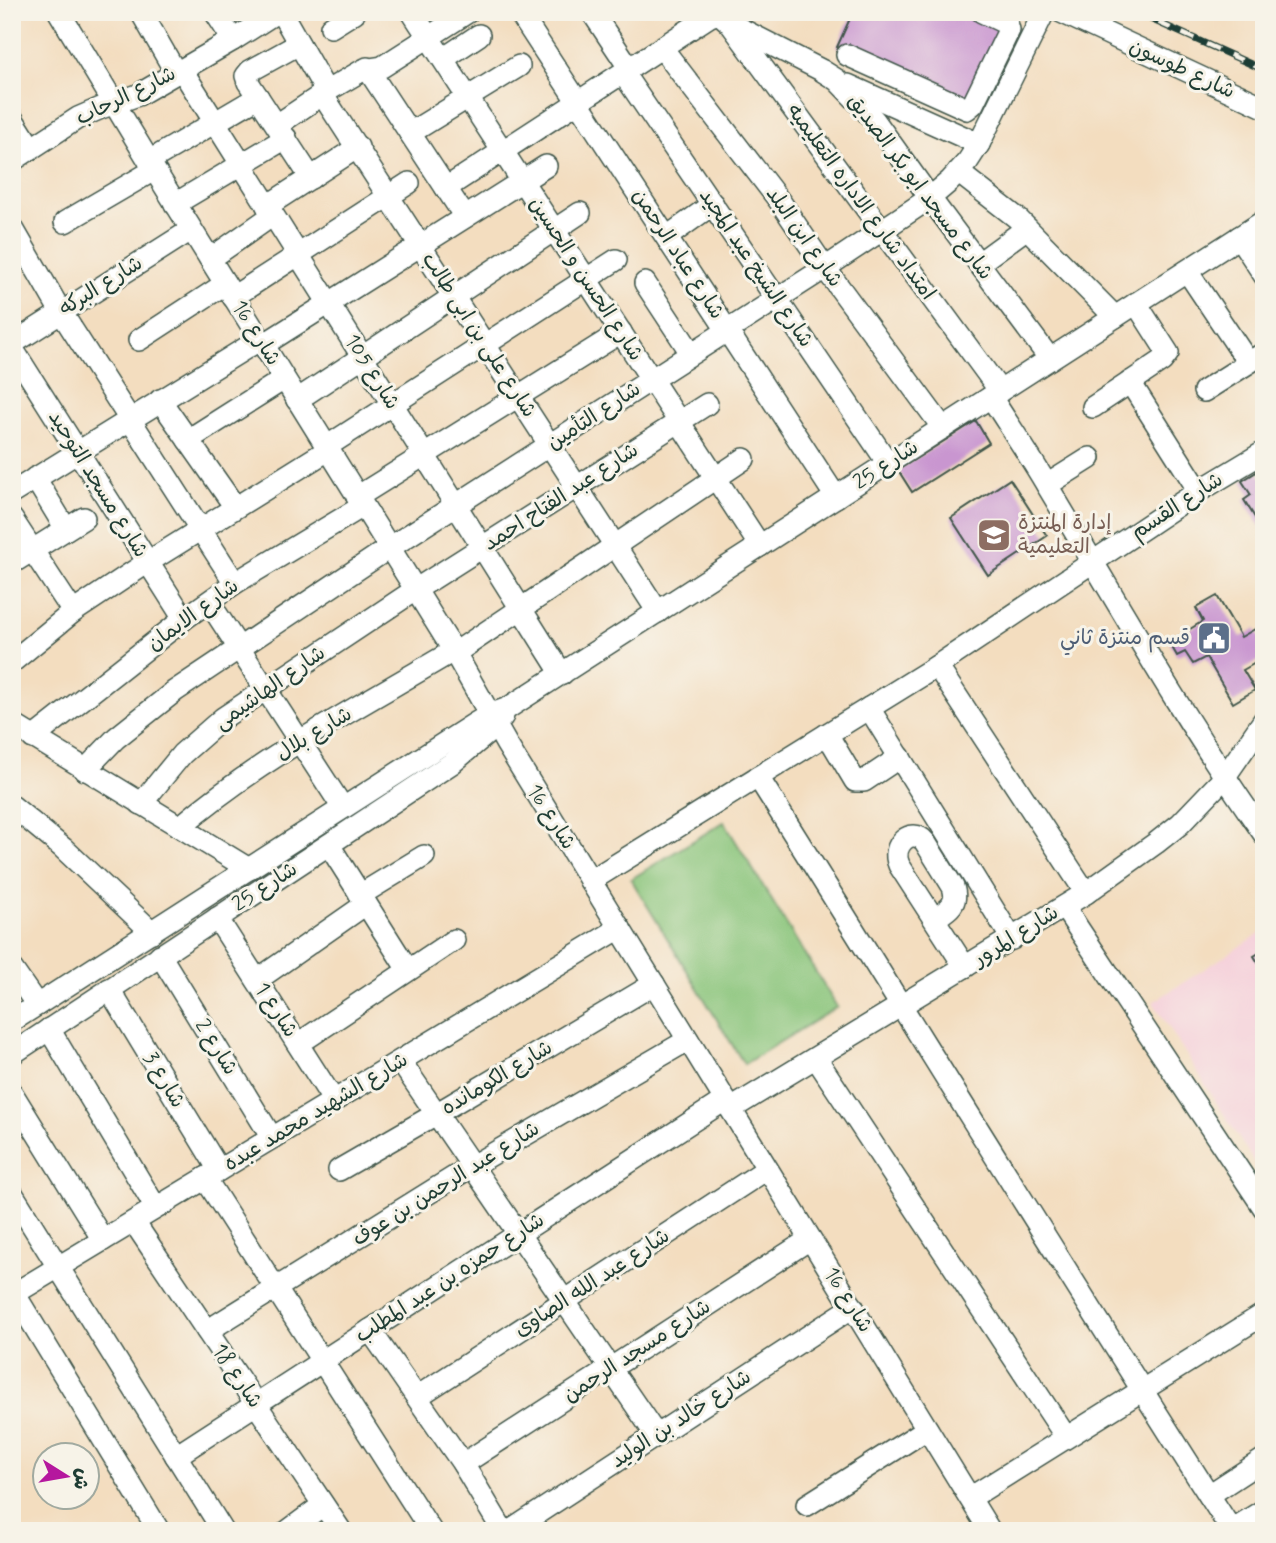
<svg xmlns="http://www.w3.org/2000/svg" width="1276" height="1543" font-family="Mynerve,'Playpen Sans Arabic',sans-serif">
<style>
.built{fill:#f5cfda}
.green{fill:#89c47a;stroke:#548057;stroke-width:2}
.building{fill:#c996d0}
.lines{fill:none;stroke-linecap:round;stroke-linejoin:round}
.minor-casing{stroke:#3f5549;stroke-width:24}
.minor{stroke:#fff;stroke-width:21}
.rail-casing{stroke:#1f3d34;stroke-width:7}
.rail{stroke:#f7f3e8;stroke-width:4.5;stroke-dasharray:13;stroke-linecap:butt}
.labels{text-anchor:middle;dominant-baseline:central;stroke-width:6;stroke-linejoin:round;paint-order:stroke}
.street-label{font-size:21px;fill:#1f3d34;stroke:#f7f3e8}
.education-label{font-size:21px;fill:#785e54;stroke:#f7f3e8;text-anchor:start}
.service-label{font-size:21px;fill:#4e5e75;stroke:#f7f3e8;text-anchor:end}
</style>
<rect width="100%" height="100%" fill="#f7f3e8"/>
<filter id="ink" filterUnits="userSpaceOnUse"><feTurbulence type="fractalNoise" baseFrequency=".0143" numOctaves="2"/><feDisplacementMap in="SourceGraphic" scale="14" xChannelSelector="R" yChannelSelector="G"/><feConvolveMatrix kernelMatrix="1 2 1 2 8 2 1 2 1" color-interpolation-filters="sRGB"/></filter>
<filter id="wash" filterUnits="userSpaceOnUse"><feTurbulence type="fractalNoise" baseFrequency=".00686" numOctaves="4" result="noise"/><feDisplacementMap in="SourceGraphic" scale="28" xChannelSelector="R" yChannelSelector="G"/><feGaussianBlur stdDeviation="1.57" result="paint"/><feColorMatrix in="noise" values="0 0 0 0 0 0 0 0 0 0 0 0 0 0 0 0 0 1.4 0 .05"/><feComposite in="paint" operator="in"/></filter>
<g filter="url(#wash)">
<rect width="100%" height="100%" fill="#f3ddbf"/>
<!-- built -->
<polygon class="built" points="1264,931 1264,1178 1153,1002"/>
<!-- green -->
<polygon class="green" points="724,822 837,1007 744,1064 631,879"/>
<g id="blocks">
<!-- building -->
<g class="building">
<polygon points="853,12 967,12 1002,29 967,107 837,47"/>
<polygon points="976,421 989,443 912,492 898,470"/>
<polygon points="1258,471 1261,477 1264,476 1264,532 1244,500 1251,495 1242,481"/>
<polygon points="1010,479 1047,536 988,575 951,518"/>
<polygon points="1217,596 1241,637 1255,629 1264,643 1264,658 1243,670 1255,690 1233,703 1206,657 1193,664 1185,652 1177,656 1169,642 1203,621 1196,608"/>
<polygon points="1264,950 1264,972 1254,956"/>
</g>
</g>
</g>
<g filter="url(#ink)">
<use href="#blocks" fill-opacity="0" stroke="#3f5549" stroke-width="2"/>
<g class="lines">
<!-- minor casing -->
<g class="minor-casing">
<g id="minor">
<polyline points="59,12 149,161 455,653 507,745 990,1531"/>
<polyline points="141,12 176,73"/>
<polyline points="215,12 233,40"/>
<polyline points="412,12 760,546"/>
<polyline points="468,12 382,67 363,70 322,94 658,612"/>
<polyline points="519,12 836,497"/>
<polyline points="592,12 630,69"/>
<polyline points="1061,12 1264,107"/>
<polyline points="735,26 821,70 837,80 858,102 875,121 930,198 1050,359"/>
<polyline points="331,27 355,12"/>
<polyline points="299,44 250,71 246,76 248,82 311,178"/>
<polyline points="662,48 781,203 825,268 943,428"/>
<polyline points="847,55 967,109 973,104 1009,30 1008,26 1005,23 982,12"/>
<polyline points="443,59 479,35"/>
<polyline points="367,68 465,217"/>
<polyline points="182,70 562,674"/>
<polyline points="623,73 888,463"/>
<polyline points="848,85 979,144"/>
<polyline points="12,118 31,148"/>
<polyline points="277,125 320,96 323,90 322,84 281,12"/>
<polyline points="410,133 519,66"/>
<polyline points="12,161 78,118 101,108 138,95 233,40 277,12"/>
<polyline points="149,161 258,97"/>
<polyline points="958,172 1017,218 1115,317"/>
<polyline points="446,188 710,16 716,14 721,15 730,23 1000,391"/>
<polyline points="175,204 286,138"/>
<polyline points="267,206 358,147"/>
<polyline points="65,222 154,170"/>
<polyline points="12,227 61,312 235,583"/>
<polyline points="667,237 713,204"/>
<polyline points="1239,237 1264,275"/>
<polyline points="210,259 273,215"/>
<polyline points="979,263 1027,228"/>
<polyline points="1187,271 1248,362"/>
<polyline points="645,283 691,353"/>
<polyline points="233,297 409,183"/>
<polyline points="139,340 225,284"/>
<polyline points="12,344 191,230"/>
<polyline points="263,345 546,166"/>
<polyline points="12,348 184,619"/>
<polyline points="1130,382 1199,491"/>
<polyline points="1204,391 1264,353"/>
<path d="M 991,397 C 1010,427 1030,456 1048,487 C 1118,603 1185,722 1264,834"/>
<polyline points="160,400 235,507"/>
<polyline points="297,400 580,213"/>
<polyline points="1093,407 1162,361 1168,353 1136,303"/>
<polyline points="188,440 284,379"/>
<polyline points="326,447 616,260"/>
<polyline points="35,478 66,529"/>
<polyline points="1047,485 1090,458"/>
<polyline points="12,493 259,340"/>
<polyline points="357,497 621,332"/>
<polyline points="12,519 73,612"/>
<polyline points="12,563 84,518"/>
<polyline points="209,602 343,808"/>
<polyline points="455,653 744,459"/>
<polyline points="12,662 73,612 148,562 328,450"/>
<polyline points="937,666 1086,893"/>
<polyline points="869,708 1012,939"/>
<polyline points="12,724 249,869"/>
<polyline points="827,734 855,781 864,781 900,757"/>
<polyline points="33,738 184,619 235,583 363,506"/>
<polyline points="85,770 116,738 175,691 389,548 825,268 930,198 950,181 968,161 979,144 1044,12"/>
<path d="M 758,777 C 916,1028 1071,1281 1232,1531"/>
<polyline points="141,804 182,754 223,718 415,590 707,404"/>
<polyline points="12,806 63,848 152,932"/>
<path d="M 181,826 C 263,756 361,706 453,651"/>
<polyline points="329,845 408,970"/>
<polyline points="590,881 937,666 1199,491 1264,452"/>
<polyline points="360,895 424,856"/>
<polyline points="1064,907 1264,1208"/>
<polyline points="217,918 334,1101"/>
<path d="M 934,919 C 948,910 959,904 953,887 L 925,842 C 912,826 890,845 899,865 L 965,967"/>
<polyline points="160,955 272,1138"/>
<polyline points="12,969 37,1005"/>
<polyline points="257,980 366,904"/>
<polyline points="109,989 219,1170"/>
<polyline points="12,1021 474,724 489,715 508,708 1264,221"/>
<polyline points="49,1029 156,1208"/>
<polyline points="298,1044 454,940"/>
<polyline points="12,1054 452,763 489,732 503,716"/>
<polyline points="816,1058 1066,1437"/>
<polyline points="401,1062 656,1435"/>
<polyline points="12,1093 103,1240"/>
<polyline points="731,1109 1086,893 1156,843 1180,824 1224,778 1264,720"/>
<polyline points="339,1170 436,1114 654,984"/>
<polyline points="205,1178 431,1531"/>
<polyline points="12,1193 223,1531"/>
<polyline points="134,1222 341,1531"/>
<polyline points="14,1293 159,1531"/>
<polyline points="12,1295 620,928"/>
<polyline points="370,1330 463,1464 503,1531"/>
<polyline points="207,1331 472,1166 688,1040"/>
<polyline points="417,1397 767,1169"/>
<polyline points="176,1456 725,1100"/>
<polyline points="463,1464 810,1239"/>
<polyline points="1209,1495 1264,1459"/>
<polyline points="970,1498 1264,1314"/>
<polyline points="807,1505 927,1429"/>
<polyline points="1232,1530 1264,1510"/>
<polyline points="288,1531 323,1505"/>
<polyline points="510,1531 853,1307"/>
</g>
</g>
<!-- minor -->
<use href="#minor" class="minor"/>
<!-- rail casing -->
<g class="rail-casing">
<polyline id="rail" points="1135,12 1264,70"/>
</g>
<!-- rail -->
<use href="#rail" class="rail"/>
</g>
</g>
<!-- icons -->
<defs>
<g id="school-square" transform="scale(1.75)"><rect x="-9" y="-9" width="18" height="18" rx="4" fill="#8d6e63" stroke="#f7f3e8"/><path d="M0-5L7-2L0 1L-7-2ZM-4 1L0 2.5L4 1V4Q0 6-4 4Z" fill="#fff"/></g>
<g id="civic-square" transform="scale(1.75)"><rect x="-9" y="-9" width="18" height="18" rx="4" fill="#5c6f8a" stroke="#f7f3e8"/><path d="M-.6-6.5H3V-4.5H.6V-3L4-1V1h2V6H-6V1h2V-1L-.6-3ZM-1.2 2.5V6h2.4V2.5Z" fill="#fff"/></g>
</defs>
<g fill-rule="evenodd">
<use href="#school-square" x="994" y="535"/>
<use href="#civic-square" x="1214" y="638"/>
</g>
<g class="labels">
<!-- street labels -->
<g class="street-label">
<text transform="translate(1182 69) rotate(25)">شارع طوسون</text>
<text transform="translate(126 96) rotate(-26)">شارع الرحاب</text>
<text transform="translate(920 187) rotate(53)">شارع مسجد ابو بكر الصديق</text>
<text transform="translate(861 202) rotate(54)">امتداد شارع الاداره التعليميه</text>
<text transform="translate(804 237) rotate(55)">شارع ابن البلد</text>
<text transform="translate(678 254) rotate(57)">شارع عباد الرحمن</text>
<text transform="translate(756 268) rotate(56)">شارع الشيخ عبد المجيد</text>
<text transform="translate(586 279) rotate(57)">شارع الحسن و الحسين</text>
<text transform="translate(101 286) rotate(-32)">شارع البركه</text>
<text transform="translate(256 333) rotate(58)">شارع 16</text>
<text transform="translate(479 335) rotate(57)">شارع على بن ابى طالب</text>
<text transform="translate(372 372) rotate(58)">شارع 105</text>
<text transform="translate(594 416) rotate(-33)">شارع التأمين</text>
<text transform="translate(886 465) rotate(-33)">شارع 25</text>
<text transform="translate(98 484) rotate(58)">شارع مسجد التوحيد</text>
<text transform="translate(561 497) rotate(-33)">شارع عبد الفتاح احمد</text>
<text transform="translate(1177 506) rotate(-33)">شارع القسم</text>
<text transform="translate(193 615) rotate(-36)">شارع الايمان</text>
<text transform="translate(270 688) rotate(-35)">شارع الهاشيمى</text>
<text transform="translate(314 734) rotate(-31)">شارع بلال</text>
<text transform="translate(551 817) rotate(58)">شارع 16</text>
<text transform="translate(265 887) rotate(-33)">شارع 25</text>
<text transform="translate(1016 936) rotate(-32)">شارع المرور</text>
<text transform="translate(276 1010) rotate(57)">شارع 1</text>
<text transform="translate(216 1047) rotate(58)">شارع 2</text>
<text transform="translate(497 1078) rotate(-31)">شارع الكومانده</text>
<text transform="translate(164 1080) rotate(59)">شارع 3</text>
<text transform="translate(316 1112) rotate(-31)">شارع الشهيد محمد عبده</text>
<text transform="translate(446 1184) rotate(-32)">شارع عبد الرحمن بن عوف</text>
<text transform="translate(450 1278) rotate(-33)">شارع حمزه بن عبد المطلب</text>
<text transform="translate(592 1283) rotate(-33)">شارع عبد الله الصاوى</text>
<text transform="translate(848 1300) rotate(58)">شارع 16</text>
<text transform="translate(637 1351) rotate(-33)">شارع مسجد الرحمن</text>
<text transform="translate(237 1376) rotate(56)">شارع 18</text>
<text transform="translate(681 1419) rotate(-33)">شارع خالد بن الوليد</text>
</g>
<!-- education labels -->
<g class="education-label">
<text x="1018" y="523">إدارة المنتزة<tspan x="1018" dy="24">التعليمية</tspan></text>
</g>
<!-- service labels -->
<g class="service-label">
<text x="1190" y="638">قسم منتزة ثاني</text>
</g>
</g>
<!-- margin -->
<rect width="1276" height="1543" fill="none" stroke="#f7f3e8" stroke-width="42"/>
<!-- north arrow -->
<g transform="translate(66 1476) rotate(101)"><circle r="33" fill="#f7f3e8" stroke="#a1aaa0" stroke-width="2"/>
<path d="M0-5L12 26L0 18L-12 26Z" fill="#b5179e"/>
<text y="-10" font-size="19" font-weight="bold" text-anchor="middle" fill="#1f3d34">ش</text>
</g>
</svg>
